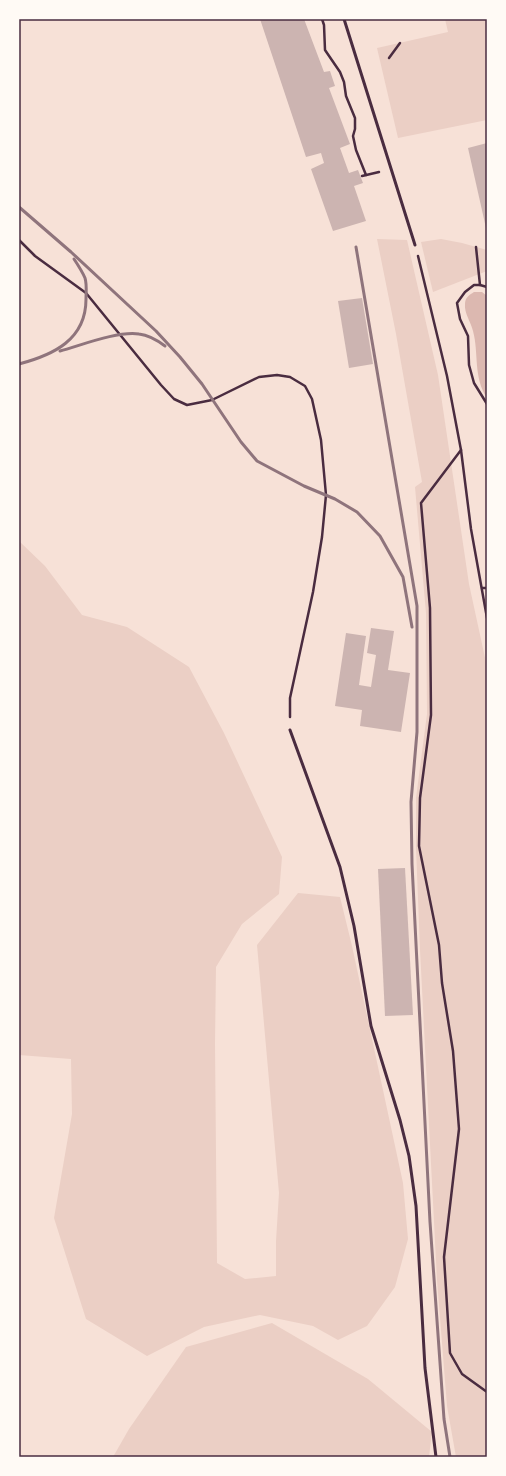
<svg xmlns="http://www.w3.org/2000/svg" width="506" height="1476" font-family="'Varela Round',sans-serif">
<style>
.green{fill:#ebcfc5}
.water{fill:#dcb8b0}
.building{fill:#ccb4b1}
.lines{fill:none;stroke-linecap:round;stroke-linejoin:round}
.path{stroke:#4a2c40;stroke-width:2.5}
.service{stroke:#4a2c40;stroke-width:3}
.rail{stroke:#8f747c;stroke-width:3}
.neatline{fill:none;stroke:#4a2c40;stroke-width:1.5}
</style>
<rect width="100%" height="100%" fill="#f7e1d7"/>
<!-- green -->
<g class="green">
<polygon points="445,19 487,19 487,120 398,138 377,48 448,32"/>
<polygon points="377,239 407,240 438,375 469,584 487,667 487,1457 456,1457 447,1406 437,1280 420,950 416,848 416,798 427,714 426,613 415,487 422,482 396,334"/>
<polygon points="441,239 462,243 487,250 487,271 433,292 421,242"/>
<polygon points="19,541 45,566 82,615 127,627 189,667 224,733 282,857 279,894 242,924 216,967 215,1044 217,1263 245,1279 276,1276 276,1241 279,1193 257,945 298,893 340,897 352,946 403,1183 408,1239 395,1287 367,1326 338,1340 313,1326 260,1315 204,1327 147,1356 86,1319 54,1218 72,1114 71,1059 19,1055"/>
<polygon points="272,1323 368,1379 432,1432 429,1457 113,1457 129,1429 186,1347"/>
</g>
<!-- water -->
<path class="water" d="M 474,292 L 482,292 L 487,296 L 487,398 C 473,377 479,353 473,331 C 471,322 464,313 465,304 C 465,298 469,295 474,292 Z"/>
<!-- building -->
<g class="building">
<polygon points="260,19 304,19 324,72 330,71 335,86 329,88 350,144 340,148 349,173 358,170 363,183 354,186 366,221 333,231 311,169 324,163 321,153 306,157"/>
<polygon points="487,143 487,228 486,228 468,148"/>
<polygon points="362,298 373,364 349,368 338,301"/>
<polygon points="371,628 394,631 388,670 410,673 401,732 360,726 362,710 335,706 346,633 366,636 359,685 371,687 376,655 367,653"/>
<polygon points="405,868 413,1015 385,1016 378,869"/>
</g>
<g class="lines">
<!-- path -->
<g class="path">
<polyline points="322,19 324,25 325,50 340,72 344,82 346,96 355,118 355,129 353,136 356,150 366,175"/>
<polyline points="389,58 400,43"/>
<polyline points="362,176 379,172"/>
<polyline points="19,240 35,256 86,293 161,385 174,399 187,405 212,400 259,377 277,375 290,377 305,386 312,399 321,440 326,495 322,537 313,592 290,698 290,717"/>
<polyline points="476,247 480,285 474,285 465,292 457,303 460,319 468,336 469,365 474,383 487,404"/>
<polyline points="418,256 447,376 461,450 471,529 487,618"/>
<polyline points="480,285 487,287"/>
<polyline points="461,450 421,503 430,608 431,715 420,798 419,846 439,945 442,983 453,1051 459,1129 444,1257 450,1353 462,1374 487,1392"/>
<polyline points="482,588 487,588"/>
</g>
<!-- service -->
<g class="service">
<polyline points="344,19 415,245"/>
<polyline points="290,730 340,867 354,926 371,1026 400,1120 409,1156 416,1206 425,1368 436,1457"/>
</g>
<!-- rail -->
<g class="rail">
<polyline points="19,207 71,252 156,331 180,357 202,384 241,442 257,461 304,486 335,499 357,512 380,536 403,577 412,627"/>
<polyline points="356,247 417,606 417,732 411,802 412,864 430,1222 444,1419 450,1457"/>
<path d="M 60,351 C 82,345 117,331 139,334 C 148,335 157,340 165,346"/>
<path d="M 19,364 C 53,355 86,340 86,299 C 86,293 87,284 85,278 C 82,271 78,265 74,259"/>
</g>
</g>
<!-- border -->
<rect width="506" height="1476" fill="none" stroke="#fffaf5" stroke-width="40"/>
<rect x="20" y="20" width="466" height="1436" class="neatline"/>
</svg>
